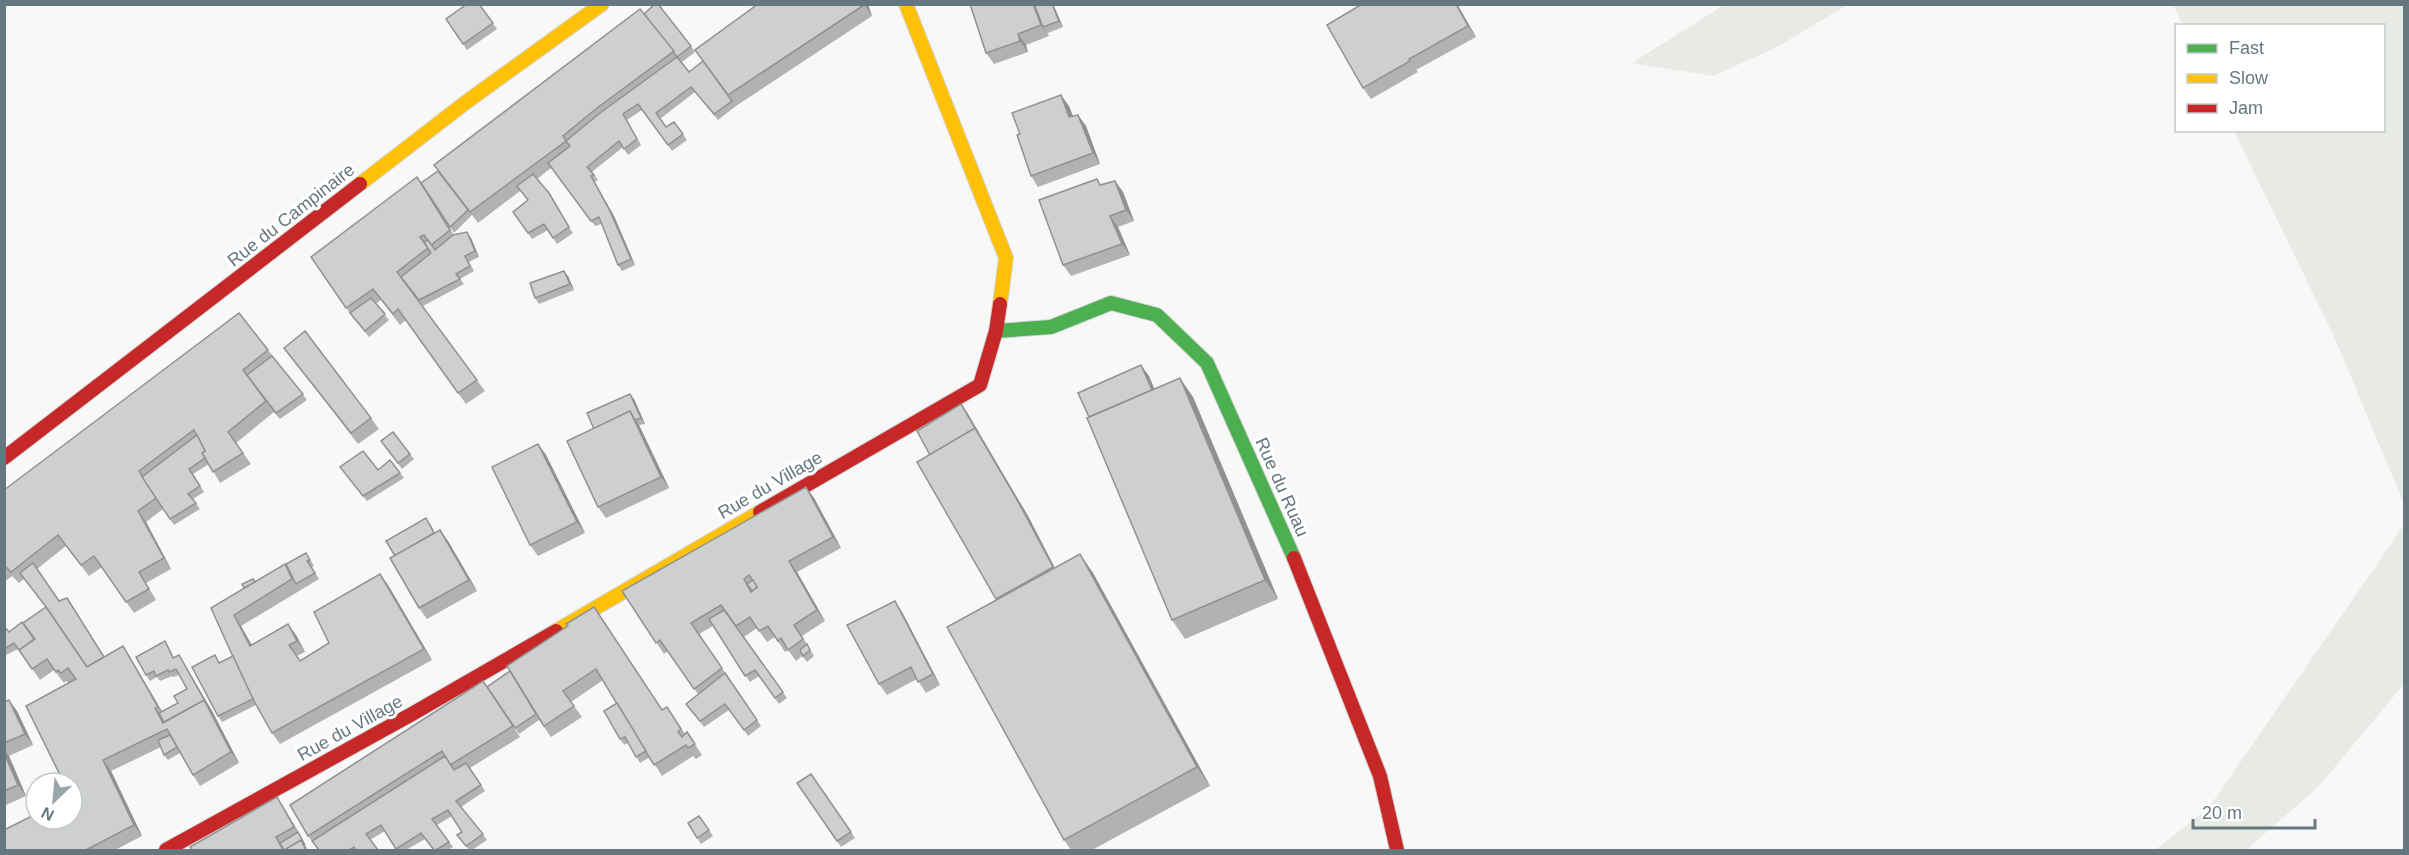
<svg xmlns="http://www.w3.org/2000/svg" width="2409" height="855" font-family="Helvetica,sans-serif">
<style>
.green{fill:#e8eae6}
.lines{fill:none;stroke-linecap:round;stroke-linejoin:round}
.fast-casing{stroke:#d4d5d6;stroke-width:16}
.slow-casing{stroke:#d4d5d6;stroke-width:16}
.jam-casing{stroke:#d4d5d6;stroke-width:16}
.fast{stroke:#4caf50;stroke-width:14}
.slow{stroke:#ffc107;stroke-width:14}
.jam{stroke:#c62828;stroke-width:14}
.wall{fill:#b1b2b3}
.shaded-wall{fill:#909192}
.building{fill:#cecfd0;stroke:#909192;stroke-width:1.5;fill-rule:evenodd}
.labels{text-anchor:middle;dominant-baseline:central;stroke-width:6;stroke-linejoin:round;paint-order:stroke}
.street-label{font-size:18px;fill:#66787f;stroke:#fff}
</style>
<rect width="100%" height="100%" fill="#f8f8f8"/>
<!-- green -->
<g class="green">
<polygon points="1724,5 1724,4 1847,5 1777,47 1713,76 1632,63"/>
<polygon points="2173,5 2404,5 2404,504 2336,341 2234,131 2384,130 2384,26 2183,25"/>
<polygon points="2404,525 2404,684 2319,786 2246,850 2155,850 2208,809"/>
</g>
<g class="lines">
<!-- fast casing -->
<g class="fast-casing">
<polyline id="fast" points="996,331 1051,327 1111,303 1157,315 1207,363 1294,558"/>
</g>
<!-- slow casing -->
<g class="slow-casing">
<g id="slow">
<polyline points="906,4 1006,258 1000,304"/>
<polyline points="360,184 465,103 602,4"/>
<polyline points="556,631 760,512"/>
</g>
</g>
<!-- jam casing -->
<g class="jam-casing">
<g id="jam">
<polyline points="4,458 360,184"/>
<polyline points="760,512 980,385 996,331 1000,304"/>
<polyline points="1294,558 1380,776 1397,850"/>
<polyline points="166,850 412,714 556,631"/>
</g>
</g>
<!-- fast -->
<use href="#fast" class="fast"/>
<!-- slow -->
<use href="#slow" class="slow"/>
<!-- jam -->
<use href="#jam" class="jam"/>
</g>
<!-- wall -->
<g class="wall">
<polygon points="479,4 497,29 467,50 446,19"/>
<polygon points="758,4 868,4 872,16 736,106 718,120 695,92 660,119 666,127 674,122 687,140 672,151 642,110 627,120 641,145 628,155 623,147 592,172 598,180 595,182 614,216 635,265 622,271 618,265 602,224 595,226 551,168 537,179 573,233 557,244 548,230 532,239 517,217 528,200 520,191 478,223 472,215 454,233 433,201 454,235 471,238 479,257 469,262 474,271 460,279 464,284 423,306 410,290 485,391 466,404 406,320 400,325 381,300 376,304 389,320 369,337 354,319 311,257 438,171 644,14 691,46 695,52 682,62 689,72 703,61"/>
<polygon points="1053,4 1063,27 1048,33 1047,32 1049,36 1026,45 1028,52 994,64 986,53"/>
<polygon points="1457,4 1476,37 1416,70 1418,72 1371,99 1363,88"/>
<polygon points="1069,106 1073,116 1078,115 1086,126 1100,164 1038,187 1031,176 1020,134"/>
<polygon points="1115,181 1123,192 1134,221 1118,227 1130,255 1071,276 1063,265 1102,185"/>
<polygon points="568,276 574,290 539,304 535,298"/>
<polygon points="284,348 371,418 379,429 358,444"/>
<polygon points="268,350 307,400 280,419 273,411 274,412 236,443 251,464 220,483 209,464 193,474 204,492 193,499 200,509 174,525 163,509 146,522 171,569 146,583 156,600 134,613 102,567 89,576 66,546 37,569 59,601 105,657 123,646 130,657 162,712 178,703 187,689 179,675 173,677 172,676 160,681 157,677 150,681 146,675 165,641 169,647 174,658 183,661 212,711 239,763 200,786 193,775 180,753 168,760 164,755 161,747 111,771 142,836 115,850 4,850 72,819 68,683 66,681 64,683 54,670 40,680 18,649 4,656 4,626 9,632 34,639 46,607 24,579 19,583 12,576 4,582 4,490"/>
<polygon points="1149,376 1154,389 1193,397 1278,599 1185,639 1172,620"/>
<polygon points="634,399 645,424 639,425 669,488 606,518 598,507 594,429"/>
<polygon points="966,410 1028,516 1055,568 1080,554 1093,573 1210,786 1092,850 1071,850 1064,840 997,600"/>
<polygon points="538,444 546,455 585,533 538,556 530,545"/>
<polygon points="385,447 410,454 414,459 402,469"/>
<polygon points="390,460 404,478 367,501 344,472 378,470"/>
<polygon points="806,487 814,498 841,548 797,572 825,621 802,636 814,656 807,662 802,656 796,661 788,650 785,652 775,637 767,642 757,628 744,637 787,698 779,704 759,676 750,682 713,626 699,634 761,726 748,736 729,710 704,727 690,709 698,694 668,651 664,654 622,591"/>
<polygon points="430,523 435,533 448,541 477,591 427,619 419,608 395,556"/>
<polygon points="306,553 314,566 312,567 319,579 241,626 252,645 296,635 305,652 297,656 300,661 329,643 388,585 432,660 280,744 272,733 256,705 222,722 218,716 220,662 233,656 211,608"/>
<polygon points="902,612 940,685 926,693 917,679 887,695 879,684"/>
<polygon points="568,626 663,710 667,707 685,734 687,732 702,755 696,759 693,756 662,776 650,757 640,763 628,743 624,745 620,739 617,703 603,680 571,702 582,717 551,737 539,720 519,734 506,715 520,737 470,768 485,791 461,807 487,840 472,850 469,850 457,835 462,832 452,816 437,825 453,847 448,850 434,850 425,839 406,850 397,850 385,831 370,840 378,850 319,850 308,836 487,687 510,671"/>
<polygon points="4,702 17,711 33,745 9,756 26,796 4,806"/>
<polygon points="811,774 855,838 841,847 797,783"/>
<polygon points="284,808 308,850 192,850"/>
<polygon points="699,816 713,836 701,844 688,823"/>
</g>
<!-- shaded-wall -->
<g class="shaded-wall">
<polygon points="864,4 868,4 872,16"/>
<polygon points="1033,4 1036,4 1043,27 1049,36 1041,25"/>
<polygon points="1052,4 1053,4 1063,27 1059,21"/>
<polygon points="1456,4 1457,4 1476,37 1468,26"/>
<polygon points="1018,34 1026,45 1028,52 1020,41"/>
<polygon points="1061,95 1069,106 1077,128 1069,117"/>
<polygon points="1078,115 1086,126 1100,164 1093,153"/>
<polygon points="591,176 614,216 635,265 631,259"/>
<polygon points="1115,181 1123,192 1134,221 1126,210"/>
<polygon points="1110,216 1118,227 1130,255 1122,244"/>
<polygon points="467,232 471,238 479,257 475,251"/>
<polygon points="564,271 568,276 574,290 570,284"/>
<polygon points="1141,365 1149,376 1163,410 1155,399"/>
<polygon points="1180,378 1193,397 1278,599 1265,580"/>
<polygon points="630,394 634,399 645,424 641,418"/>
<polygon points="961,404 1028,516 1060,578 1053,567"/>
<polygon points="630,411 639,425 669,488 661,477"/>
<polygon points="538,444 546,455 585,533 577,522"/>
<polygon points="806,487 814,498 841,548 833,537"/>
<polygon points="138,511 146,522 171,569 164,558"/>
<polygon points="440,530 448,541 477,591 469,580"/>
<polygon points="1080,554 1093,573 1210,786 1197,767"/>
<polygon points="789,561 797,572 825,621 817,610"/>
<polygon points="380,574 388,585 432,660 424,649"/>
<polygon points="895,601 902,612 940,685 933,674"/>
<polygon points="234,615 241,626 258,657 250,646"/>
<polygon points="288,624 296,635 305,652 297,641"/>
<polygon points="123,646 130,657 166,718 158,707"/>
<polygon points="179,655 212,711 239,763 231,752"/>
<polygon points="9,700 17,711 33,745 25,734"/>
<polygon points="4,750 9,756 26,796 18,785 4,753"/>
<polygon points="103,760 111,771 142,836 134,825"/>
<polygon points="277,797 284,808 302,838 294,827"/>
</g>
<!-- building -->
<g class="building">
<polygon points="467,4 479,4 493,23 463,44 446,19"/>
<polygon points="655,4 658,4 691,46 677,57 644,14"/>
<polygon points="758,4 864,4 864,5 728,95 695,50"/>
<polygon points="970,4 1033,4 1041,25 1018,34 1020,41 986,53"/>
<polygon points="1034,4 1052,4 1059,21 1043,27"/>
<polygon points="1362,4 1456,4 1468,26 1409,59 1410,61 1363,88 1327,25"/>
<polygon points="640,9 674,51 597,108 563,136 566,141 470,212 434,165"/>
<polygon points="677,57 689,72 703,61 732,101 714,114 691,87 656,113 666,127 674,122 683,134 668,145 638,104 623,114 637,139 624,149 619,141 587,167 594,175 591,176 610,211 631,259 618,265 599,217 591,221 548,163 570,146 566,141 600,113"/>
<polygon points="1061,95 1069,117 1078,115 1093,153 1031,176 1017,135 1020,134 1012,113"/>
<polygon points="438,171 468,210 450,227 421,183"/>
<polygon points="533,174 549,193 569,227 553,238 544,224 528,233 513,212 528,200 517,186"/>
<polygon points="417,177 450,230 431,245 424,235 420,237 428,248 397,272 477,380 458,393 398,309 393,314 373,289 346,308 311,257"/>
<polygon points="1097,179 1100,185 1115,181 1126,210 1110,216 1122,244 1063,265 1039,200"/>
<polygon points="467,232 475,251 465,256 470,266 456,274 460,279 419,300 401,277 431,253 424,242 428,240 435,250 453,235"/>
<polygon points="564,271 570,284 535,298 530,283"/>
<polygon points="371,298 385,314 365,331 350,313"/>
<polygon points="239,313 268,350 243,370 266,401 228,432 243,453 213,472 202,453 205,451 194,430 139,471 156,498 138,511 164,558 139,572 149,589 126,602 94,556 81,565 58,535 11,572 4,565 4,490"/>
<polygon points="305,331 371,418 351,433 284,348"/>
<polygon points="272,356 303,394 276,413 247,375"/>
<polygon points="1141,365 1152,390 1089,417 1078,393"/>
<polygon points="1180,378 1265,580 1172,620 1087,418"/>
<polygon points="630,394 641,418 635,420 630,411 594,429 587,413"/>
<polygon points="961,404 978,433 975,428 930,455 917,431"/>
<polygon points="630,411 661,477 598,507 567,441"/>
<polygon points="975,428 1020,505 1053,567 996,599 917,462"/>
<polygon points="393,432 410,454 398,463 381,441"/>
<polygon points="197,435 205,451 202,453 205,458 189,469 200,486 188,494 196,503 170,519 142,477"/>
<polygon points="538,444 577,522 530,545 492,467"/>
<polygon points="363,451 378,470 390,460 400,473 363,496 340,467"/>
<path d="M 806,487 L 833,537 L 789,561 L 817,610 L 794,625 L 803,639 L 788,650 L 781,638 L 778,641 L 768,626 L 759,631 L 750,617 L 736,626 L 721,605 L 691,623 L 722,668 L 694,689 L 660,640 L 656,643 L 622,591 ZM 749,575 L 757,587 L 751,592 L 744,579 Z"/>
<polygon points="426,518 434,533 395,556 386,541"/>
<polygon points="440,530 469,580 419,608 390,558"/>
<polygon points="306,553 310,560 307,561 315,573 296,584 286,564"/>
<polygon points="1080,554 1197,767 1064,840 947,627"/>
<polygon points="33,563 59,601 67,598 104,657 87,667 46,607 20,573"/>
<polygon points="285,564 292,579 234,615 250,646 288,624 297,641 289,645 300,661 329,643 314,612 380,574 424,649 272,733 249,692 211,608"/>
<polygon points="253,579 255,582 244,588 242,584"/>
<polygon points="753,580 757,587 752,591 747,584"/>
<polygon points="895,601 933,674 918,682 911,667 879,684 847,625"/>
<polygon points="46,607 87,667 123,646 158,707 155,708 163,723 204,700 231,752 193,775 167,729 103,760 134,825 86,850 4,850 4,830 36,814 36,819 72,819 72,783 64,783 26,706 76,679 68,668 61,673 58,670 56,672 47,659 32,669 19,650 35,639 23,623"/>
<polygon points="594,607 662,710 667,707 681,729 678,732 682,737 687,732 695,744 688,748 686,745 654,765 596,669 563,691 574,706 544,726 507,666 568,626 566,624"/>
<polygon points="724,610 783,692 775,698 755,670 745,676 709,619"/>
<polygon points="22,622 34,639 19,650 14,643 4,649 4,626 9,632"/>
<polygon points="165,641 173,658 179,655 206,703 204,700 164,722 159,713 178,703 174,696 187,689 176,669 169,672 168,670 156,676 154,671 146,675 136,657"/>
<polygon points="807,644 810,650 803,656 800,650"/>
<polygon points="215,655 219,663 233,656 253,699 218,716 192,667"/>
<polygon points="510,671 536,714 515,728 487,687"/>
<polygon points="725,673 757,720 744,730 725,704 700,721 686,704"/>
<polygon points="483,681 513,726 450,765 442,751 308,836 290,805"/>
<polygon points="9,700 25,734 4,743 4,702"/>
<polygon points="617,703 646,751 636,757 625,737 620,739 604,711"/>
<polygon points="170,735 177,747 164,755 158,740"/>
<polygon points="4,753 18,785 4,791"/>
<polygon points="445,756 454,770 466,763 481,785 456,801 483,834 466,846 457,835 462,832 448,810 432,819 449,842 436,850 434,850 421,833 396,849 381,825 366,834 378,850 356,850 354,847 349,850 319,850 312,841"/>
<polygon points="811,774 851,832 837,841 797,783"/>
<polygon points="277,797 294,827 276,837 283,850 301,840 306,850 192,850 190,847"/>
<polygon points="699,816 709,830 697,838 688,823"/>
<polygon points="298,832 305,845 301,840 284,850 280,843"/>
</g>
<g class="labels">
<!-- street labels -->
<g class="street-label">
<text transform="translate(291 215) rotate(-38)">Rue du Campinaire</text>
<text transform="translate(770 485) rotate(-30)">Rue du Village</text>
<text transform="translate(1282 487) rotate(66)">Rue du Ruau</text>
<text transform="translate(350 728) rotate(-29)">Rue du Village</text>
</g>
</g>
<!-- border -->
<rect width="2409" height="855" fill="none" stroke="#66787f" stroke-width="12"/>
<!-- legend -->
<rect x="2175" y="24" width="210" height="108" fill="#ffffff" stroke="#c2c9cc" stroke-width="1.5"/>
<rect x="2187" y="44" width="30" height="9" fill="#4caf50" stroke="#c2c9cc" stroke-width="1.5"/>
<text x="2229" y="54" font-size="18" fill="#66787f">Fast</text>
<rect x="2187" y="74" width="30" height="9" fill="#ffc107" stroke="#c2c9cc" stroke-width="1.5"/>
<text x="2229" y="84" font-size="18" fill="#66787f">Slow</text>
<rect x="2187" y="104" width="30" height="9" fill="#c62828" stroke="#c2c9cc" stroke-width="1.5"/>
<text x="2229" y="114" font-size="18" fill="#66787f">Jam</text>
<!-- north arrow -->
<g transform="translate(54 801) rotate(206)"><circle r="28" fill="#ffffff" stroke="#c2c9cc" stroke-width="1.5"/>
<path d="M0-4.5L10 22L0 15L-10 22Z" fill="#99a5a9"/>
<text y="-9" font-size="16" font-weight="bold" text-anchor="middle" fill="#66787f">N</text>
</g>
<!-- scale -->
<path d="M2193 819v9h122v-9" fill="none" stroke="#66787f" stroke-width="3"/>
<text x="2202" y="819" font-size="18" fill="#66787f" stroke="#ffffff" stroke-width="4.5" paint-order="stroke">20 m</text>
</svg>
